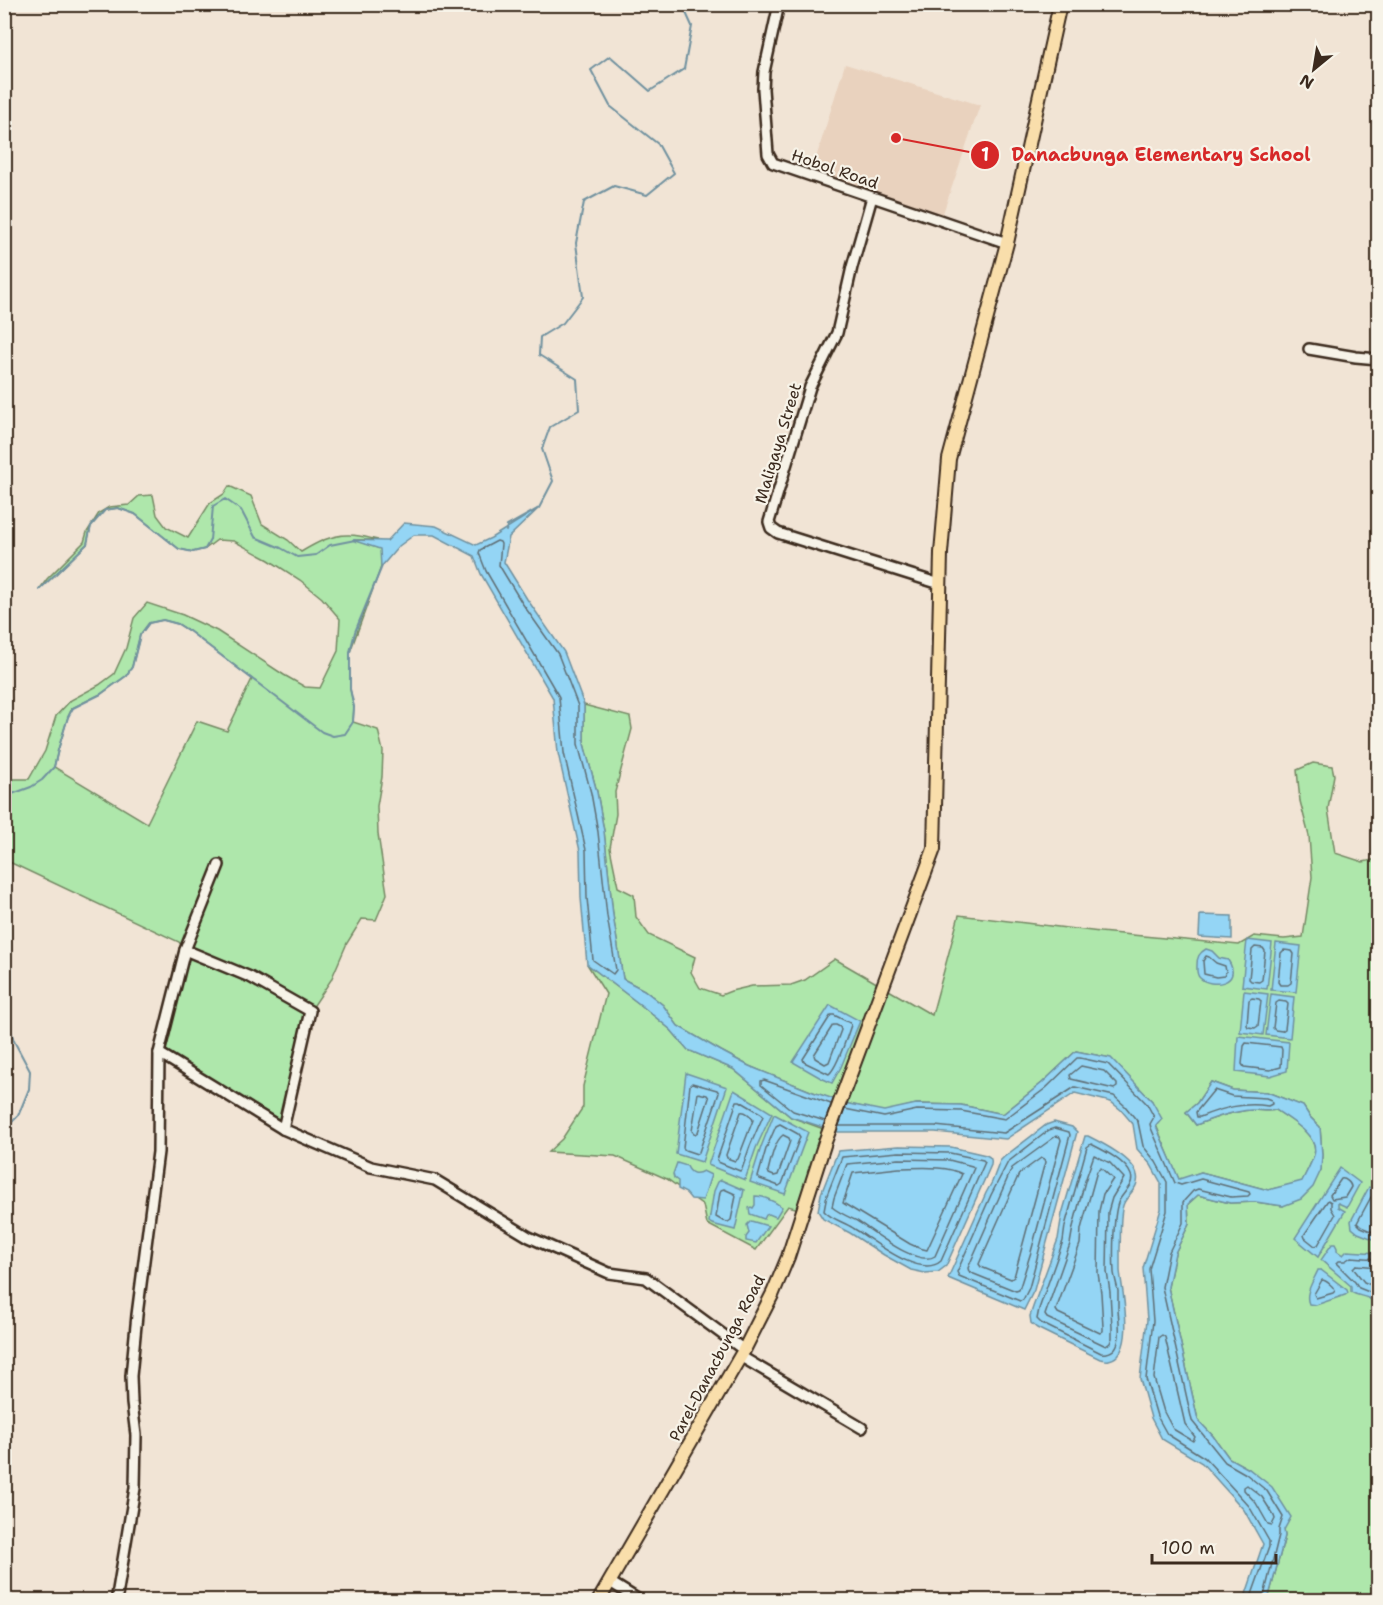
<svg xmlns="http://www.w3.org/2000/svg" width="1383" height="1605" font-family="'Shantell Sans',sans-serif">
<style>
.built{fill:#e9d2be}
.green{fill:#aee7ab;stroke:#748864;stroke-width:1.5;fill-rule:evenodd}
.water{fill:#94d5f5;stroke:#70919f;stroke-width:1.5}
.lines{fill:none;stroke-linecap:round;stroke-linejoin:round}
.shore{stroke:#5f6e74;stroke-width:1.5}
.stream{stroke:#70919f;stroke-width:2}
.minor-casing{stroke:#3b2a1e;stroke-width:14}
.major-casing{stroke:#3b2a1e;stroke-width:16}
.minor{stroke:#f7f3e8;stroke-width:9}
.major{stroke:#f9deab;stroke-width:12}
.labels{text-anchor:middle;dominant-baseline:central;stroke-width:4.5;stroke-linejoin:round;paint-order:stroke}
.street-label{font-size:16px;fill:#3b2a1e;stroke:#f7f3e8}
.leader{fill:none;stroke:#d62828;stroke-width:2}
.callout-dot{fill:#d62828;stroke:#f7f3e8;stroke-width:2}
.mark-label{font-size:18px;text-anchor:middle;font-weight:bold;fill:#fff}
.callout-label{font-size:18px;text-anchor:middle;font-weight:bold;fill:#d62828;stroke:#f7f3e8;stroke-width:4.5;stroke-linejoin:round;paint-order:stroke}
</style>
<rect width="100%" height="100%" fill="#f1e4d5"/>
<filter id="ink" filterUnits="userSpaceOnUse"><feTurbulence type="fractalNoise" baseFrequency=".0167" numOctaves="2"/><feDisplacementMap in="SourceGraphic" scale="12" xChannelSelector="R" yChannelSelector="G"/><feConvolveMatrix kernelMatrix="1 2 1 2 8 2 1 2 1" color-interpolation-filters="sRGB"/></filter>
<g filter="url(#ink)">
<!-- built -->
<polygon class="built" points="845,64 980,105 942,216 812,171"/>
<!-- green -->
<g class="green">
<path d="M 229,486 L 251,496 L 262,524 L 288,540 L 301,552 C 316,543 332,534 350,535 C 359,535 369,538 378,540 L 354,540 L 381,549 L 381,567 L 350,652 L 350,689 L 354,707 L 353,722 L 378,730 L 383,751 L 382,777 L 377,806 L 378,834 L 387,894 L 376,920 L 362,919 L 347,943 L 331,980 L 310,1011 L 283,1129 L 159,1053 L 185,950 L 179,942 L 5,860 L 5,779 L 29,779 L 45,751 L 56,716 L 71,700 L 99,685 L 114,674 L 126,648 L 134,618 L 147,603 L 183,615 L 217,631 L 284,675 L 305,687 L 320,688 L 338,651 L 340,619 L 322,598 L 300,580 L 269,560 L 234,541 L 217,540 L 205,549 L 193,552 L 179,549 L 135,514 L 118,508 L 105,510 L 91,526 L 87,544 L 39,590 L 47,579 L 84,542 L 87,532 L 99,513 L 109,507 L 129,505 L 139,496 L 153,495 L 157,515 L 166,527 L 188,538 L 210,503 L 224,494 ZM 163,620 L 178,624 L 189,631 L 252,679 L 227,731 L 197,721 L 147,823 L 54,767 L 58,750 L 68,717 L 72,708 L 101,694 L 126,676 L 132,667 L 140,635 L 149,623 Z"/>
<path d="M 584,705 L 630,717 L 632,729 L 615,792 L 616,814 L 610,848 L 618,887 L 634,895 L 636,917 L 649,935 L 695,957 L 691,972 L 700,988 L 721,995 L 731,991 L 752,986 L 791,985 L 805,980 L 835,959 L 932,1015 L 959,915 L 1100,932 L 1239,945 L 1254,936 L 1284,939 L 1303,937 L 1312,877 L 1309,836 L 1300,801 L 1297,770 L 1313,763 L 1332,766 L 1334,775 L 1328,809 L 1335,853 L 1363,862 L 1378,859 L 1378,1600 L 1268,1600 L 1285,1536 L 1284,1530 L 1249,1469 L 1229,1458 L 1213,1436 L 1198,1420 L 1168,1287 L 1175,1253 L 1189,1224 L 1188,1204 L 1198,1195 L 1230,1203 L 1256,1202 L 1283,1206 L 1321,1170 L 1322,1155 L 1320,1127 L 1310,1117 L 1303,1106 L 1267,1092 L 1233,1090 L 1211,1082 L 1197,1103 L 1186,1112 L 1196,1125 C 1214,1118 1233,1111 1252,1110 C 1261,1110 1268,1112 1276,1110 C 1290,1119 1320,1136 1314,1155 C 1311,1164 1306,1173 1302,1182 L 1268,1190 L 1201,1172 L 1179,1180 L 1156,1125 L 1152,1101 L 1110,1058 L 1076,1051 L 1042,1083 L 1003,1114 L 961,1105 L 917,1104 L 884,1112 L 840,1102 L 813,1092 L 749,1066 L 721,1051 L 678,1026 L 663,1005 L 644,990 L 623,979 L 613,915 L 604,831 L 597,792 L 584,744 Z"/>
<polygon points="1372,764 1378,768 1378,830 1372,806"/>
<polygon points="587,964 642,1006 671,1030 688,1050 733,1069 791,1117 829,1131 803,1210 788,1206 756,1250 707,1224 703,1205 667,1179 615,1156 548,1152 562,1139 583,1107 583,1086 606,994"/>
</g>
<!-- water -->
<g class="water">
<path d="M 539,508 L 509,537 L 504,562 L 527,599 L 564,652 L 584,705 L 584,744 L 597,792 L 604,831 L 613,915 L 623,979 L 644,990 L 663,1005 L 678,1026 L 721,1051 L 749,1066 L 813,1092 L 849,1104 L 884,1111 L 916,1104 L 961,1105 L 1003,1114 L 1042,1083 L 1076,1051 L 1111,1058 L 1152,1101 L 1162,1119 L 1156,1126 L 1179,1179 L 1201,1172 L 1268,1190 L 1302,1181 C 1306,1173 1311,1164 1314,1155 C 1320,1136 1289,1119 1276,1110 C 1268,1112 1261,1110 1252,1110 C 1233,1111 1214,1118 1196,1125 L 1186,1112 L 1197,1103 L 1211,1082 L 1233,1090 L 1267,1092 L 1303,1106 L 1310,1117 L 1320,1127 L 1322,1155 L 1321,1170 L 1313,1187 L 1301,1199 L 1283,1206 L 1256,1202 L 1230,1203 L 1198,1195 L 1188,1204 L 1189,1224 L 1175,1253 L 1168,1287 L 1198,1420 L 1213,1436 L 1229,1458 L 1249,1469 L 1272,1487 L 1291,1517 L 1284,1530 L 1285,1536 L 1268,1600 L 1244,1600 L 1263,1544 L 1244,1510 L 1202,1463 L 1162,1439 L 1151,1418 L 1140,1379 L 1147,1320 L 1143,1268 L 1161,1209 L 1161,1183 L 1151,1165 L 1137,1149 L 1133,1124 L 1121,1110 L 1111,1102 L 1075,1093 L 1006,1139 L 935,1132 L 838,1132 L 791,1117 L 733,1069 L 688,1050 L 671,1030 L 642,1006 L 587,964 L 581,898 L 580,851 L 558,753 L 553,698 L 481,574 L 474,556 L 434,535 L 414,535 L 399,546 L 381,567 L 380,549 L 352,540 L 387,541 L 404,523 L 436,526 L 476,545 L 491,538 Z"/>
<polygon points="1200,915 1232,916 1232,939 1199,937"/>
<polygon points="1247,940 1272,943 1267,989 1242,986"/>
<polygon points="1276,943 1301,946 1296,992 1271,990"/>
<path d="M 1206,949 L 1212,951 L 1219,958 L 1228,960 C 1244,985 1210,988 1200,978 C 1196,975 1197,969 1197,965 C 1197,957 1199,953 1206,949 Z"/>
<polygon points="1244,991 1268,994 1263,1035 1240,1032"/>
<polygon points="1271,994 1294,997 1290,1038 1266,1035"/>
<polygon points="830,1005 860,1021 841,1067 832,1083 821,1078 793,1062"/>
<polygon points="1238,1036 1289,1042 1287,1071 1270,1076 1236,1072"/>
<polygon points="686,1073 727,1087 702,1162 676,1154"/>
<polygon points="734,1090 772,1113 756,1148 745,1180 708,1165"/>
<polygon points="774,1114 808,1132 785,1194 750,1182 761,1147"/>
<polygon points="1054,1122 1072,1127 1077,1132 1034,1290 1024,1310 948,1278 986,1193 992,1182 1000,1161 1004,1157 1046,1125"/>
<path d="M 1085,1136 L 1088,1136 C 1102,1143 1134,1159 1137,1175 C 1140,1187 1129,1193 1124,1203 C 1119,1213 1121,1236 1120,1248 C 1120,1256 1120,1264 1120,1271 C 1122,1290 1137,1355 1109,1360 C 1106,1361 1103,1359 1100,1359 L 1037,1328 L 1031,1323 L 1030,1316 L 1033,1307 L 1058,1239 L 1062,1214 Z"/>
<path d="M 899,1146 L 951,1147 L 986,1155 C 991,1157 992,1159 991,1165 L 946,1266 L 938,1272 L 925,1273 L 911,1270 L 884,1255 L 850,1233 L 823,1219 L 818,1211 L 821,1194 L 838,1151 Z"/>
<path d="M 677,1163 L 687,1166 C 690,1174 696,1175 703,1171 L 711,1175 L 703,1200 L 691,1199 L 686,1193 L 678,1189 L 678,1181 L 674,1178 L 673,1174 Z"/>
<polygon points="1340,1168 1360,1183 1347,1207 1338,1203 1338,1207 1345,1211 1318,1257 1295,1238"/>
<polygon points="721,1180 744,1190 735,1230 712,1224 709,1222 714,1191 718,1182"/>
<polygon points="1369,1187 1378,1193 1378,1241 1358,1233 1352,1228 1351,1221"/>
<path d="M 755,1196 C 764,1196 775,1202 782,1207 L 776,1217 L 769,1214 L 766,1215 L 764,1219 L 750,1214 L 749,1208 L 751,1207 L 753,1208 L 755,1205 Z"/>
<polygon points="751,1221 768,1226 756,1243 746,1241 746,1237 749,1233 747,1225"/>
<path d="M 1332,1244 L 1335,1244 L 1337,1248 L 1337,1251 L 1343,1255 L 1347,1251 L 1378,1253 L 1378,1308 C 1368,1293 1363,1299 1351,1292 L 1351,1286 L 1321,1260 Z"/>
<path d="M 1318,1270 L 1321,1270 L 1347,1290 L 1348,1293 L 1345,1295 L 1316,1305 L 1309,1304 C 1304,1293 1314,1280 1318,1270 Z"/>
</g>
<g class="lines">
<!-- shore -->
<g class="shore">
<polygon points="497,541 500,542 501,544 499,565 522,603 558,654 578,706 578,744 591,793 598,832 607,916 616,970 613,974 593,960 587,898 586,850 564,753 559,697 486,571 479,553 480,550"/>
<polygon points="1255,947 1263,948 1265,951 1262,980 1259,982 1251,981 1249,979 1252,950"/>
<polygon points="1284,950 1292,951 1294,954 1291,983 1288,985 1280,985 1278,982 1281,953"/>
<polygon points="1206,956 1209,957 1216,963 1225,966 1226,972 1224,976 1216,977 1204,974 1203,961"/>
<polygon points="1252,998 1259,999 1261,1001 1258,1026 1255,1028 1248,1027 1247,1025 1249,1000"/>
<polygon points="1279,1001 1286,1002 1288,1004 1285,1029 1282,1031 1275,1030 1273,1028 1276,1003"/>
<path d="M 831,1015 L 834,1015 L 850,1023 L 851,1025 C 847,1037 837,1068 829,1074 L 804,1062 L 803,1059 Z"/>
<polygon points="833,1025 836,1025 840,1027 841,1030 829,1062 825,1064 815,1058 814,1055"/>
<polygon points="1246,1043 1281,1047 1282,1050 1281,1067 1270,1070 1244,1067 1242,1064 1244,1046"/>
<polygon points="1081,1066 1104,1071 1117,1084 1117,1087 1114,1089 1071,1079 1070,1075"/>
<polygon points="692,1083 717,1090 719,1093 699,1152 697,1154 685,1150 683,1148 690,1085"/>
<path d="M 1214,1090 L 1232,1096 L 1266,1098 L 1271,1100 L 1272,1104 L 1268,1106 C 1244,1102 1222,1108 1200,1117 L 1197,1117 L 1196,1112 Z"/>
<polygon points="698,1093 707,1095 709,1098 698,1132 695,1134 692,1131"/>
<polygon points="737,1101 740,1101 762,1114 763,1116 750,1146 742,1169 740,1171 718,1162 717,1160"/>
<polyline points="845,1109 884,1117 917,1110 961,1111 1005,1119 1046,1088 1077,1058 1080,1058 1108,1064 1147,1104 1154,1117 1150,1124 1151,1128 1175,1183 1181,1185 1201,1179 1249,1192 1250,1194 1248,1196 1231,1197 1198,1189 1193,1191 1183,1202 1183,1223 1169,1252 1162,1287 1192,1421 1225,1462 1246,1474 1267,1491 1283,1517 1279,1529 1279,1535 1263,1600"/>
<path d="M 741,1112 C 745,1111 752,1116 753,1120 L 738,1159 L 735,1161 L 727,1158 L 726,1155 Z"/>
<polyline points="825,1121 793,1111 761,1085 761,1081 764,1080 831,1104"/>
<polygon points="780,1124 798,1134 800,1137 782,1184 779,1186 760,1179 758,1177 766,1149 776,1126"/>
<polyline points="839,1126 935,1126 1004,1133 1075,1087 1114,1096 1125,1106 1138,1122 1143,1146 1156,1162 1167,1182 1167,1211 1149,1269 1153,1321 1146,1379 1157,1416 1167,1434 1205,1458 1249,1506 1269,1541 1269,1547 1250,1600"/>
<polygon points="1055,1128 1069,1132 1070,1135 1029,1288 1023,1300 1020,1301 959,1276 957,1272 991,1195 1008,1162 1049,1130"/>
<path d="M 783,1135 L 789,1138 L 790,1141 L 778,1175 L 774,1176 L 769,1174 L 768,1171 C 771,1160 774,1142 783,1135 Z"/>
<polygon points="1056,1136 1060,1137 1061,1140 1031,1252 1019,1290 1016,1291 969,1272 968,1268 1012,1168"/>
<path d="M 1091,1144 C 1103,1150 1126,1161 1131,1175 C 1135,1185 1121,1194 1118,1203 C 1113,1217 1113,1258 1114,1273 C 1115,1279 1117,1285 1118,1291 C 1118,1297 1118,1303 1118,1310 C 1119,1324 1125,1356 1101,1353 L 1041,1323 L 1037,1319 L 1039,1309 L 1063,1241 L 1065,1226 L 1087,1147 Z"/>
<path d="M 899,1152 L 950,1153 L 983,1160 L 985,1162 L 941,1261 C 920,1280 872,1239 853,1228 C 844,1222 831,1219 824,1211 L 827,1195 L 842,1157 Z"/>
<polygon points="1094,1155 1110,1163 1124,1178 1112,1198 1108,1212 1107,1272 1110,1292 1112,1327 1112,1338 1110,1343 1106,1346 1047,1318 1045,1315 1070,1244 1073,1227 1085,1181"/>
<polygon points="1041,1158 1044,1159 1045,1162 1014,1277 1011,1279 981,1267 979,1264 1019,1174"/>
<path d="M 899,1159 L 949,1160 L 972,1166 L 974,1168 L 935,1256 C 918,1268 873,1231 857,1221 C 849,1217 839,1213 832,1207 L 834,1198 L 847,1164 Z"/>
<path d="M 899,1168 C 917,1168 947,1165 962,1174 L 927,1250 L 919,1248 L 910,1244 L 843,1203 L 853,1173 Z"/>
<polygon points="1101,1168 1113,1179 1103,1194 1099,1211 1098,1273 1101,1293 1103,1327 1103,1331 1100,1333 1058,1313 1056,1310 1080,1244 1081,1229 1097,1171"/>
<path d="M 1341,1179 C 1345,1178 1351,1183 1351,1187 L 1345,1197 L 1332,1199 L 1330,1195 Z"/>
<polygon points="724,1189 735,1194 736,1196 731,1220 728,1222 723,1221 716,1217 720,1192 721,1190"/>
<polyline points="1378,1197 1371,1197 1357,1223 1361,1227 1378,1234"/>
<polygon points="1328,1200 1331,1202 1331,1208 1335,1215 1318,1245 1315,1246 1305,1238 1304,1235"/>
<polyline points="1378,1259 1351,1257 1345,1261 1338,1261 1336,1263 1355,1282 1359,1288 1374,1294 1378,1298"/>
<polyline points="1378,1267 1356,1265 1353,1268 1364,1282 1378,1288"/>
<path d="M 1322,1280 C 1326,1280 1334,1287 1335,1291 L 1333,1293 L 1316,1298 L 1314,1294 Z"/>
<polygon points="1162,1335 1165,1337 1185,1424 1195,1437 1193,1441 1173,1429 1164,1412 1154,1378 1159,1337"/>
<polygon points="1247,1485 1262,1497 1274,1516 1275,1519 1272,1525 1268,1524 1256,1503 1244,1490 1244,1487"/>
</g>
<!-- stream -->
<g class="stream">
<polyline points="506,531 507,526 539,508 553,481 542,449 550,427 579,410 577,379 539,355 540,337 563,323 583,297 576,243 584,202 614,186 647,195 674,173 658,144 610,106 591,70 610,56 650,91 684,69 692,26 682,4"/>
<polyline points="39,590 87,544 91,526 105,510 118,508 135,514 179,549 193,552 205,549 210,540 213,506 225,499 241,510 255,537 281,548 297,557 316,555 330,545 355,540"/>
<polyline points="4,797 31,787 42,780 54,767 58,750 68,717 73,708 101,694 126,676 132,667 140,635 149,623 163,620 178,624 189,631 322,732 333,736 345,734 353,722 354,707 350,689 350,652 355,632 382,566"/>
<polyline points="4,1009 14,1041 30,1071 29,1089 18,1116 4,1130"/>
</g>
<!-- minor casing -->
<g class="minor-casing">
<g id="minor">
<polyline points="779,4 764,72 763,89 768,154 773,163 1007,243"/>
<polyline points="872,197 852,267 837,333 810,387 769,522 771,528 778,533 940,584"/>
<polyline points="1309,349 1356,357 1378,359"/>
<polyline points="185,950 219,865"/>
<polyline points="159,1053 283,1129 371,1167 435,1180 529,1237 609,1273 646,1278 744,1350"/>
<polyline points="740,1356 862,1428"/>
<polyline points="610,1582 639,1600"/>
<polyline points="117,1600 117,1596 135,1488 136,1435 132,1403 131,1376 137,1315 158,1152 159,1053 185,950 250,977 310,1011 283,1129"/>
</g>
</g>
<!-- major casing -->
<g class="major-casing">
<polyline id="major" points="599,1600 744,1350 773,1293 788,1257 825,1142 934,849 941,553 949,459 1007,243 1060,4"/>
</g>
<!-- minor -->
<use href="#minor" class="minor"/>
<!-- major -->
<use href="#major" class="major"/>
</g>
</g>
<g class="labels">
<!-- street labels -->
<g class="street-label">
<text transform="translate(835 169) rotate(19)">Hobol Road</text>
<text transform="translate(778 443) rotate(-73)">Maligaya Street</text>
<text transform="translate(717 1358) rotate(-62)">Parel-Danacbunga Road</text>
</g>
</g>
<!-- callouts -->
<path class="leader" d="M896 138L985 155"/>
<g class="callout-dot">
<circle cx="896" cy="138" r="6"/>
<circle cx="985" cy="155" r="15"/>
</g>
<g class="mark-label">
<text x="985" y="161">1</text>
</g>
<g class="callout-label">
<text x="1161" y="161">Danacbunga Elementary School</text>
</g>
<!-- margin -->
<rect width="1383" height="1605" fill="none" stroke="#f7f3e8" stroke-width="24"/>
<rect x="12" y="12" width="1359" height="1581" fill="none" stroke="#3b2a1e" stroke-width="2" filter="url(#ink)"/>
<!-- north arrow -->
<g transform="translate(1314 69) rotate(210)" stroke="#f7f3e8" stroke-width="4.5" paint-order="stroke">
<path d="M0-4.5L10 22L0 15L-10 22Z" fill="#3b2a1e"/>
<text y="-9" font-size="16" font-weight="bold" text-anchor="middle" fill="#3b2a1e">N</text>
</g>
<!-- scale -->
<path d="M1152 1554v9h124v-9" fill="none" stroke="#3b2a1e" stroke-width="3"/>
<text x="1161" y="1554" font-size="18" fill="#3b2a1e" stroke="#f7f3e8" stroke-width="4.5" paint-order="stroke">100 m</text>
</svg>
